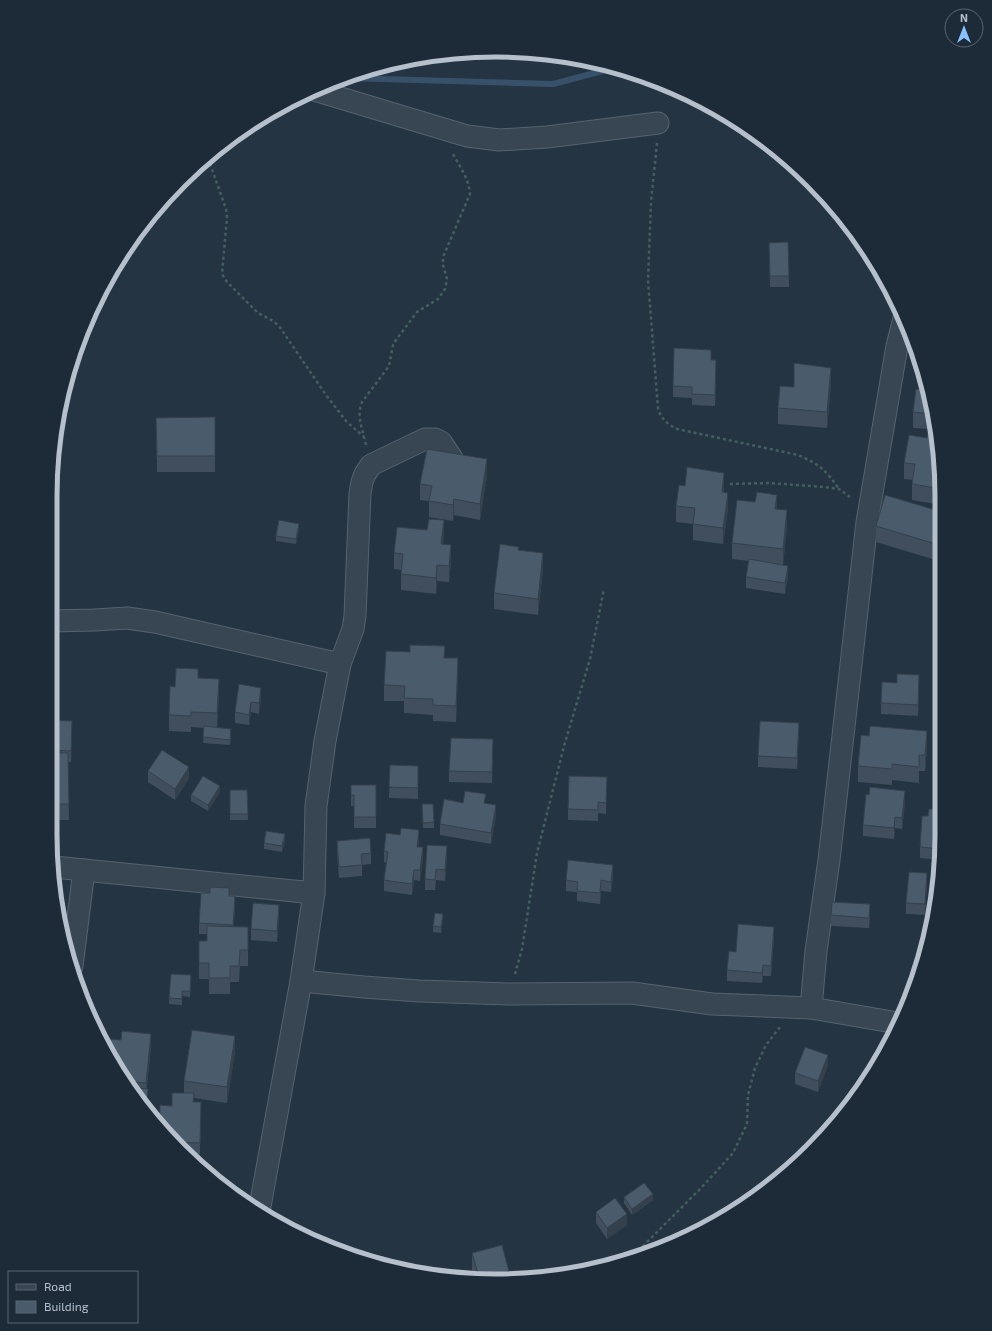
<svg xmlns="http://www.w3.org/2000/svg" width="992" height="1331" font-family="'Exo 2',sans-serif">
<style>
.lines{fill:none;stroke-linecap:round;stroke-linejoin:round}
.stream{stroke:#37516a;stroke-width:6}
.street-casing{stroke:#56636f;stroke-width:23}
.path{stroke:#445f5f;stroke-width:2.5;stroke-dasharray:3 3;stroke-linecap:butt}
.street{stroke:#384552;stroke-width:21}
.wall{fill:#404e5d}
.shaded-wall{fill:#34404c}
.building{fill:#4a5b6c;stroke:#34404c}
.rim{fill:none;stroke:#b5c0cc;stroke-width:5}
</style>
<rect width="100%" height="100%" fill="#243442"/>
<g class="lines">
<!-- stream -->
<polyline class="stream" points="347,78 553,84 614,68"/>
<!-- street casing -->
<g class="street-casing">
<g id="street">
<polyline points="314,90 467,136 499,140 547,137 658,123"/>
<polyline points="51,621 95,620 127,618 155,622 340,664"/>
<polyline points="54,867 314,893"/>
<polyline points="72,966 84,870"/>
<polyline points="301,981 364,987 419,991 509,994 632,993 712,1004 811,1008 898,1023"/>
<polyline points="811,1008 816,951 829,860 867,522 897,346 904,318"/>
<polyline points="259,1212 301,981 314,893 316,806 325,741 340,664 353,629 355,616 360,493 362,482 365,474 371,465 425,439 435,439 441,442 453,460"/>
</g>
</g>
<!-- path -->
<g class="path">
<path d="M 657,143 L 651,202 L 648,280 L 658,408 C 661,419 667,424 677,429 L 798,455 C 819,464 826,470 839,489"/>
<polyline points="208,158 226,209 227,217 222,274 227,282 258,313 273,321 279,326 326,395 346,421 364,437"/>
<path d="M 366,445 C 363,430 356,417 362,402 L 389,366 L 393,345 L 396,340 L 417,312 L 438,299 L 445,289 L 447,279 L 443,265 L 443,257 L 470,194 C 469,179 460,167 453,154"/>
<polyline points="730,484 768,483 825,487 839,489 850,497"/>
<polyline points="515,974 522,949 537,853 564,746 590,659 604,589"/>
<polyline points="630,1259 702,1187 733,1153 747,1124 748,1095 755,1068 766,1045 780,1027"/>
</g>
<!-- street -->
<use href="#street" class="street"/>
</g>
<!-- wall -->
<g class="wall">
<polygon points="788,242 789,287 770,287 769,243"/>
<polygon points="711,360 716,371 715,406 692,405 692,398 673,397 673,386"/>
<polygon points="831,384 827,428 778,424 778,408 794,387"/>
<polygon points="925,390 938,438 939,495 938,495 936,504 912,500 912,484 913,480 904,479 904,463 927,438 928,429 913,428 913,412"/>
<polygon points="215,417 215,472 157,472 156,418"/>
<polygon points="487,475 480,520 454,515 453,521 429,517 429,501 420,500 420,484"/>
<polygon points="724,489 724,492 728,509 723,544 693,540 693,524 676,522 676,506"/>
<polygon points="777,509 787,526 783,565 788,576 785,594 746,588 746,577 749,561 732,559 732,543"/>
<polygon points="939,511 939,561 876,542 876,526"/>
<polygon points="299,529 296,544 276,541 276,536"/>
<polygon points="444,536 443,545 451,561 449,582 437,581 436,594 401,590 401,570 394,569 394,553"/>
<polygon points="519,550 543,569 538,615 494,609 494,593"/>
<polygon points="445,658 458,674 456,722 433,721 433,715 404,713 404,701 384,701 384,685"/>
<polygon points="198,678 219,695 217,728 231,734 230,745 203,743 204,728 191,727 191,732 169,731 169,715 175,687"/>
<polygon points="239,684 261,698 259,714 251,712 249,725 235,723 235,712"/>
<polygon points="919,685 918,716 881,714 881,703"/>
<polygon points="940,712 940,730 938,730 938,719"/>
<polygon points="50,720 72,731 71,762 68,762 69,820 50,820"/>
<polygon points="799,733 797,769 758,767 758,756"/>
<polygon points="934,740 940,740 941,791 934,791"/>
<polygon points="927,747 925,771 919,771 919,783 892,780 892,785 858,782 858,766"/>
<polygon points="493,750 492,783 449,782 449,771"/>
<polygon points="390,765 418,766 418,799 389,798"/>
<polygon points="148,771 189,778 175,800 148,782"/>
<polygon points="607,777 606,814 598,813 598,821 568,820 568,809"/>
<polygon points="351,785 376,785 376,828 354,828 354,806 351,806"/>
<polygon points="230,790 247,790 248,820 230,820"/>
<polygon points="220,792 208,811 191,801 191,795"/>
<polygon points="941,795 941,860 920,858 920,847 928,816 939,809"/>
<polygon points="905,802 902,829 895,828 894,839 863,836 863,825"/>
<polygon points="463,803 496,816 491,844 440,835 440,824"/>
<polygon points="422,804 434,822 434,828 423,828"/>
<polygon points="285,840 282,852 264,849 264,843"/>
<polygon points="337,841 371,853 371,864 362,865 362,876 339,878 337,852"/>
<polygon points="419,841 418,847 423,858 420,881 414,880 412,895 384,891 384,880 386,863 384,862 384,851"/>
<polygon points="447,857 445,881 436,880 435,890 425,890 425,879"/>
<polygon points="613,876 611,892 601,891 600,904 577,901 577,892 566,891 566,880"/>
<polygon points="927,884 925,915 906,914 906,903"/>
<polygon points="229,896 235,907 233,927 248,927 248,966 240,966 239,982 230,982 230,994 209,994 209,979 199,979 199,963 207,941 207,934 199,934 199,923"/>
<polygon points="279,915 277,942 251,940 251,929"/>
<polygon points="831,915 870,915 869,928 831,926"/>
<polygon points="443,920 441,933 433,932 433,926"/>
<polygon points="774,938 771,976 763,976 762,983 727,981 727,970 736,952"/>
<polygon points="191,981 190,997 182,996 182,1005 169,1004 169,998"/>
<polygon points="151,1045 147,1088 148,1108 110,1058"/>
<polygon points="235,1051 227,1103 194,1098 194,1102 201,1102 200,1154 184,1153 181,1151 160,1123 172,1106 184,1093 184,1081"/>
<polygon points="828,1065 818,1092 795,1084 795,1073"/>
<polygon points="624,1197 653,1200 632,1215 624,1203"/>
<polygon points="596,1212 627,1225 607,1239 596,1223"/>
<polygon points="472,1253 511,1279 474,1277 472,1269"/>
</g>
<!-- shaded-wall -->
<g class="shaded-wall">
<polygon points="716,360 716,371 715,406 715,395"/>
<polygon points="831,368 831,384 827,428 827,412"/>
<polygon points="487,459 487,475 480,520 480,504"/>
<polygon points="724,473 724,489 722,508 722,492"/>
<polygon points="938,479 938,495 936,504 936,488"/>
<polygon points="728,493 728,509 723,544 723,528"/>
<polygon points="777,495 777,511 775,509"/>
<polygon points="454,499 454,515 453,521 453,505"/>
<polygon points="787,510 787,526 783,565 783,549"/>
<polygon points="444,520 444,536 441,560 441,544"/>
<polygon points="299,524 299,529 296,544 296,539"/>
<polygon points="451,545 451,561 449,582 449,566"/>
<polygon points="543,553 543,569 538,615 538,599"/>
<polygon points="437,565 437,581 436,594 436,578"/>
<polygon points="788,566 788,576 785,594 785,583"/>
<polygon points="458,658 458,674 456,722 456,706"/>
<polygon points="919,675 919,685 918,716 918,705"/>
<polygon points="219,679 219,695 217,729 217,713"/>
<polygon points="261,688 261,698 259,714 259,703"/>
<polygon points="251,702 251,712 249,725 249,715"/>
<polygon points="799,723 799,733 797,769 797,758"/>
<polygon points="927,731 927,747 925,771 925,755"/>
<polygon points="493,739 493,750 492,783 492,772"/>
<polygon points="189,767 189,778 175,800 175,789"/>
<polygon points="220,786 220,792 208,811 208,805"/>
<polygon points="905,791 905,802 902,829 902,818"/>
<polygon points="496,805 496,816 491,844 491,833"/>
<polygon points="895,817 895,828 894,839 894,828"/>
<polygon points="419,830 419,841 417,858 417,847"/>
<polygon points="285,834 285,840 282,852 282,846"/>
<polygon points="447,846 447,857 445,881 445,870"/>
<polygon points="423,847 423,858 420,881 420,870"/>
<polygon points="613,865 613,876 611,892 611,882"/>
<polygon points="414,870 414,880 412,895 412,884"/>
<polygon points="927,873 927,884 925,915 925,904"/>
<polygon points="601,880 601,891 600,904 600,893"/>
<polygon points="235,896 235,907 233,936 233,925"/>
<polygon points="870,904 870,915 869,928 869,918"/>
<polygon points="279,905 279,915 277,942 277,931"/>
<polygon points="443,914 443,920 441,933 441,927"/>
<polygon points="774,927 774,938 771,976 771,966"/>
<polygon points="763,965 763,976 762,983 762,973"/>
<polygon points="151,1034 151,1045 146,1094 146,1083"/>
<polygon points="235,1036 235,1051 227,1103 227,1087"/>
<polygon points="828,1055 828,1065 818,1092 818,1081"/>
<polygon points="148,1089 148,1108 147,1106"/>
<polygon points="653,1194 653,1200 632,1215 632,1209"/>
<polygon points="627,1214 627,1225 607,1239 607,1228"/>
</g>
<!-- building -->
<g class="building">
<polygon points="788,242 789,276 770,276 769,243"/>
<polygon points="674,348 711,350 711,360 716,360 715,395 692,394 692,387 673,386"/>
<polygon points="794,363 831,368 827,412 778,408 780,386 794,387"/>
<polygon points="916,389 925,390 932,414 913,412"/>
<polygon points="215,417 215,456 157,456 156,418"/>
<polygon points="928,427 936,428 938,438 938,479 936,488 912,484 915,464 904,463 909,435 927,438"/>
<polygon points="427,449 487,459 480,504 454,499 453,505 429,501 432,486 420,484"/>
<polygon points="687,467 724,473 722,492 728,493 723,528 693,524 695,508 676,506 679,485 685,486"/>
<polygon points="757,492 777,495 775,509 787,510 783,549 732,543 737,500 755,502"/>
<polygon points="885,495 939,511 939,545 876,526"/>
<polygon points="429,519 444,520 441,544 451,545 449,566 437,565 436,578 401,574 403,554 394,553 397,527 427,530"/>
<polygon points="279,520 299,524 296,539 276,536"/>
<polygon points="500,544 519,547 518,550 543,553 538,599 494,593"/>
<polygon points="749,559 788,566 785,583 746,577"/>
<polygon points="410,645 445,646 444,658 458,658 456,706 433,705 433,699 404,698 405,686 384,685 386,651 410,652"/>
<polygon points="176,668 198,669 198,678 219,679 217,713 191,712 191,716 169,715 170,686 175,687"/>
<polygon points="897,674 919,675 918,705 881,703 882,682 897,683"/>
<polygon points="239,684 261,688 259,703 251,702 249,715 235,712"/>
<polygon points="940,712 940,719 938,719"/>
<polygon points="50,720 72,721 71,751 50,750"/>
<polygon points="760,721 799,723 797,758 758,756"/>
<polygon points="204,726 231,729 230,740 203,737"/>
<polygon points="870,726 927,731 925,755 919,755 919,767 892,764 892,769 858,766 861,735 869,736"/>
<polygon points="451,738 493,739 492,772 449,771"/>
<rect x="934" y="740" width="6" height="40"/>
<polygon points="162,750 189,767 175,789 148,771"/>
<polygon points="50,753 68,753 69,804 50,804"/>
<polygon points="390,765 418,766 418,788 389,787"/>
<polygon points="203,776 220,786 208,805 191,795"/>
<polygon points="569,776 607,777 606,803 598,802 598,810 568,809"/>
<polygon points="351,785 376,785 376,817 354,817 354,795 351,795"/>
<polygon points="870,787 905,791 902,818 895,817 894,828 863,825 866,794 869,795"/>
<polygon points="230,790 247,790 248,814 230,814"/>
<polygon points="465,791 486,794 484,803 496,805 491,833 440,824 444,799 463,803"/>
<polygon points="940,795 941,795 941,806 939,805"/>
<polygon points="422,804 433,804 434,822 423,823"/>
<polygon points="929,809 941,809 941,849 920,847 922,816 928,816"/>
<polygon points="401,828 419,830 417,847 423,847 420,870 414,870 412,884 384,880 388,852 384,851 386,833 400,835"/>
<polygon points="266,831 285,834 282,846 264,843"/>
<polygon points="370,838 371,853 361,854 362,865 339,867 337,841"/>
<polygon points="427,845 447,846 445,870 436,869 435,880 425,879"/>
<polygon points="568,860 613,865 611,882 601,880 600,893 577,891 578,882 566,880"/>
<polygon points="909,872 927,873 925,904 906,903"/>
<polygon points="210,887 229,888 229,896 235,896 233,925 199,923 201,893 210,893"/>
<polygon points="832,902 870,904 869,918 831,915"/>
<polygon points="253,903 279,905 277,931 251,929"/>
<polygon points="435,913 443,914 441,927 433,926"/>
<polygon points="738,924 774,927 771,966 763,965 762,973 727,970 729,951 736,952"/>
<polygon points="207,926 248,927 248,950 240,950 239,966 230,966 230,978 209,978 209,963 199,963 199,941 207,941"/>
<polygon points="171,974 191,975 190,991 182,991 182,999 169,998"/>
<polygon points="192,1030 235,1036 227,1087 184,1081"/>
<polygon points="122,1031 151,1034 146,1083 127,1081 115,1065 115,1061 112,1061 110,1058 108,1054 110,1039 121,1040"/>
<polygon points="805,1047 828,1055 818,1081 795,1073"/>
<polygon points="132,1087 148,1089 147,1106"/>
<polygon points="172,1093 194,1093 193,1102 201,1102 200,1143 175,1142 165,1130 165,1127 163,1127 160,1123 160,1105 172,1106"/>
<polygon points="644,1183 653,1194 632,1209 624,1197"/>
<polygon points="615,1198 627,1214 607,1228 596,1212"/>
<polygon points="502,1245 511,1279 479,1277 472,1253"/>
</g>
<!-- crop -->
<path d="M0 0H992V1331H0ZM496 57H496A439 439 0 0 1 935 496V835A439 439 0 0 1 496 1274H496A439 439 0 0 1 57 835V496A439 439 0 0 1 496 57Z" fill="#1d2a37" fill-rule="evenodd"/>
<path class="rim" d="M496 57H496A439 439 0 0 1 935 496V835A439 439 0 0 1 496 1274H496A439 439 0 0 1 57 835V496A439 439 0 0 1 496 57Z"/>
<!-- legend -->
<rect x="8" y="1271" width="130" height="52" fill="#1d2a37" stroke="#5a6673"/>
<rect x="16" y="1284" width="20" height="6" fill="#384552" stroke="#5a6673"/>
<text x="44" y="1291" font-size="12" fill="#b5c0cc">Road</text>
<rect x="16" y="1301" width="20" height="12" fill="#4a5b6c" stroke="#5a6673"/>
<text x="44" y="1311" font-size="12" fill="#b5c0cc">Building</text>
<!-- north arrow -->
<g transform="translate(964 28)"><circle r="19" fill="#1d2a37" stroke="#5a6673"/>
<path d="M0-3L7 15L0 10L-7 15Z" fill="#87c1ff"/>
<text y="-6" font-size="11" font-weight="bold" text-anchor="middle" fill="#b5c0cc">N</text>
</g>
</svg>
